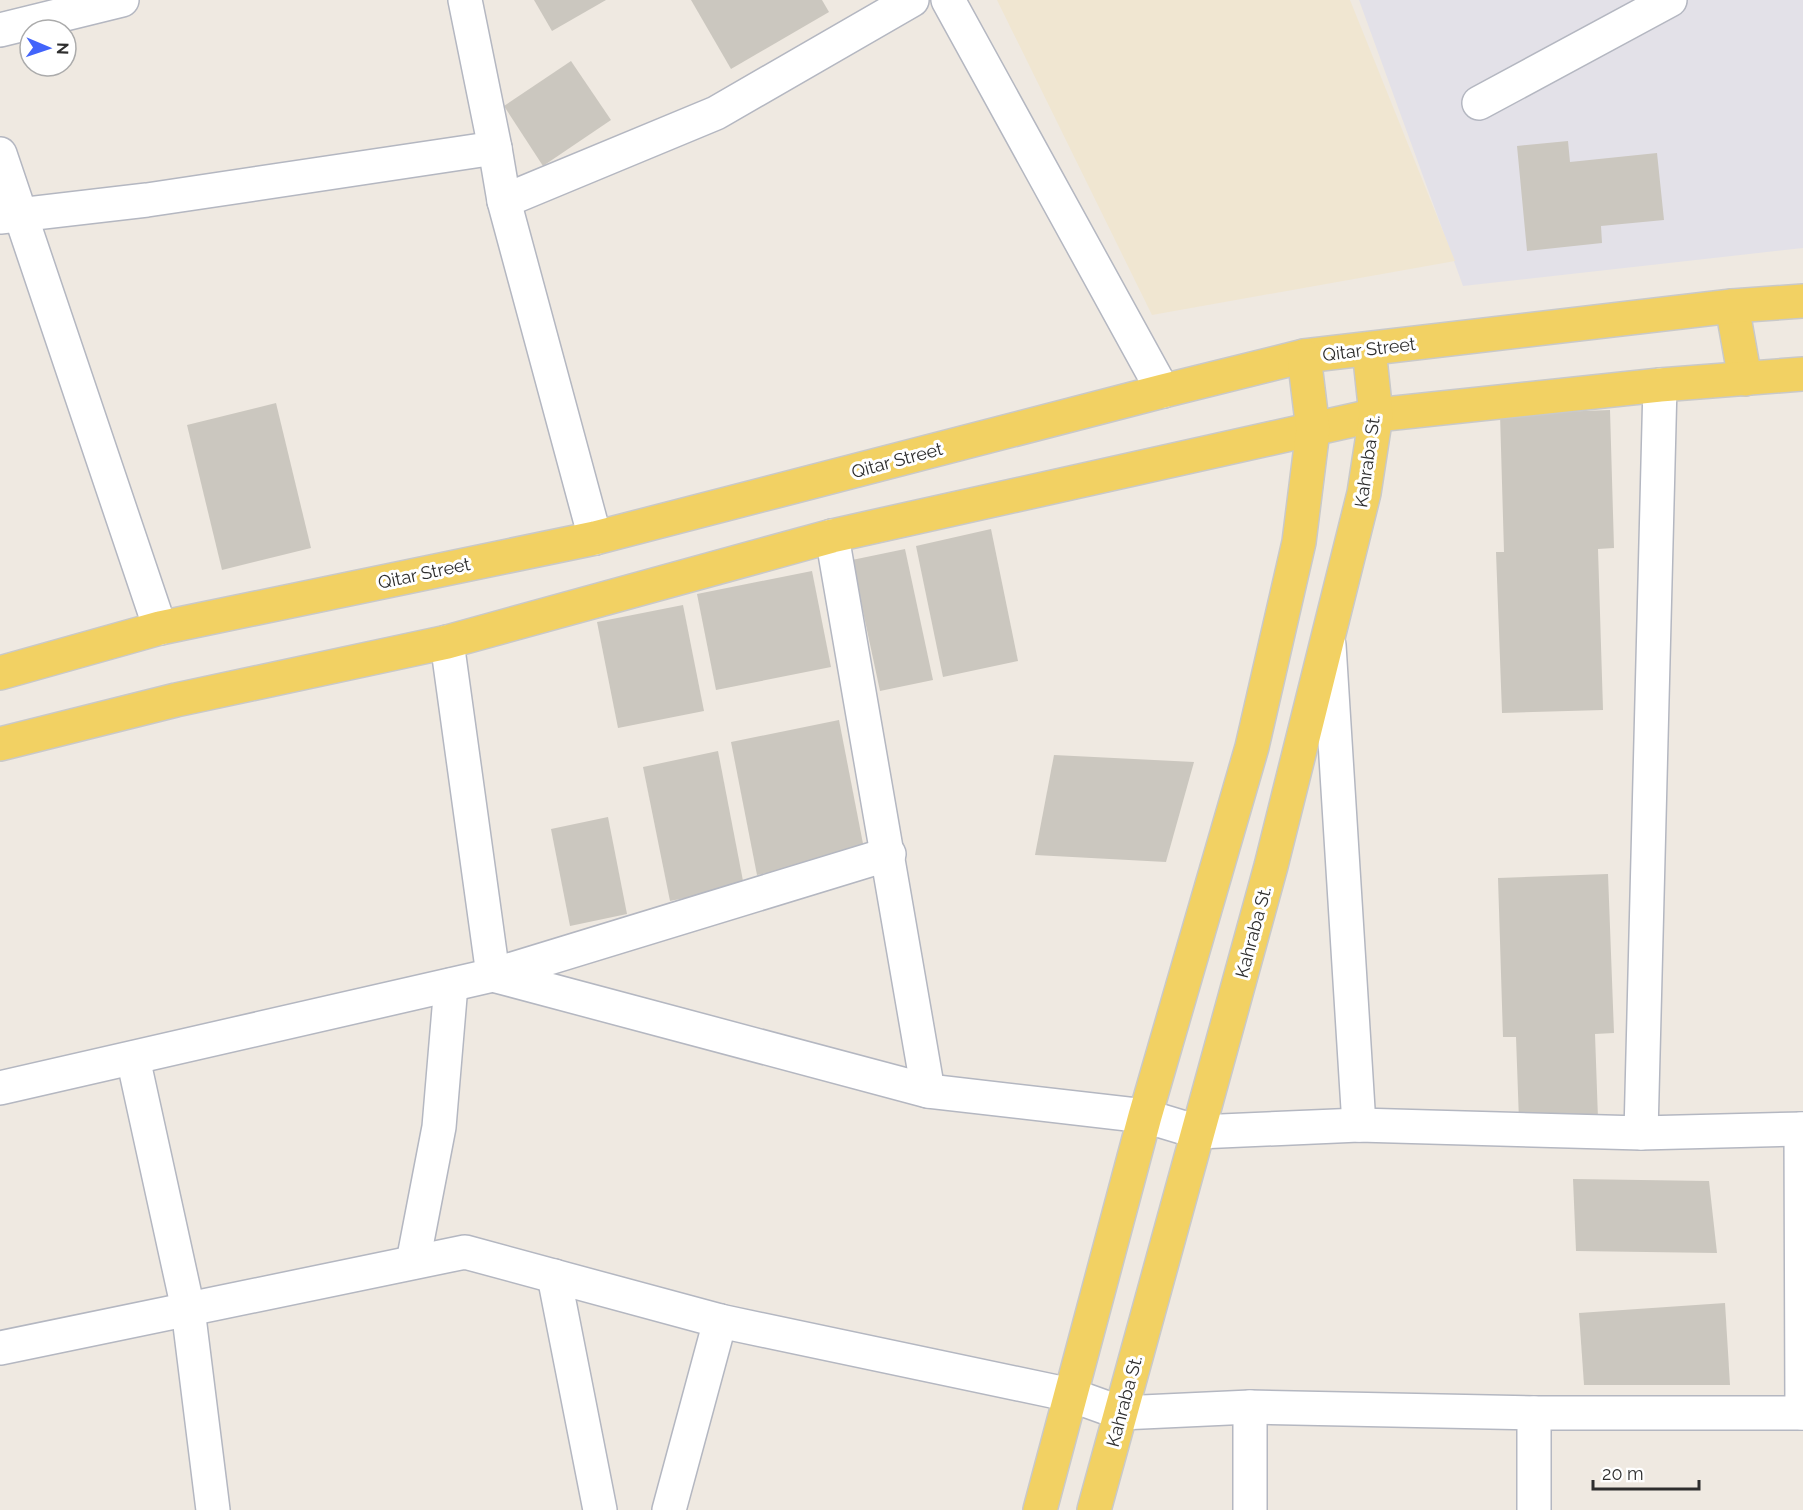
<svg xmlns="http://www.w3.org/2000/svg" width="1803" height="1510" font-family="Raleway,sans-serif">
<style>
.industrial{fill:#e3e1e8}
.education{fill:#f0e6d1}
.building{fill:#cbc7bf}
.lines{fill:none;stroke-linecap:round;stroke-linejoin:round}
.minor-casing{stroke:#b4b7c1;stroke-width:36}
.major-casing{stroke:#c9c9c9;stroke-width:36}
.minor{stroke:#fff;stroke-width:33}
.major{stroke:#f2d163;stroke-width:33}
.labels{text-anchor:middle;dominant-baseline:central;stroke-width:6;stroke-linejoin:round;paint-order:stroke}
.street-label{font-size:18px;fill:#2e2e2e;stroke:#fff}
</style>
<rect width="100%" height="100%" fill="#efe9e1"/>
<!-- industrial -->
<polygon class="industrial" points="1359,0 1803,0 1803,248 1463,286"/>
<!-- education -->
<polygon class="education" points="997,0 1350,0 1455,261 1152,315"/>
<!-- building -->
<g class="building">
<polygon points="534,0 606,0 552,31"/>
<polygon points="691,0 822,0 829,12 731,69"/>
<polygon points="571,61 611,120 543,166 504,106"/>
<polygon points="1568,141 1570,162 1657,153 1664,220 1601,226 1602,243 1527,251 1517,146"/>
<polygon points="276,403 311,548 222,570 187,425"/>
<polygon points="1610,410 1614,548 1598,549 1603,710 1502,713 1496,552 1504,552 1500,414"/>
<polygon points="991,529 1018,661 943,677 916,546"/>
<polygon points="905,549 933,680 880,691 852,560"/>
<polygon points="812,571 831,667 716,690 697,594"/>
<polygon points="683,605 704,711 618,728 597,622"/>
<polygon points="839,720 865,854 757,875 731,742"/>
<polygon points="718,751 744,886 670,901 643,767"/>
<polygon points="1054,755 1194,762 1166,862 1035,855"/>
<polygon points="608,817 627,914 570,926 551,829"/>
<polygon points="1608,874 1614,1033 1595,1034 1598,1119 1519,1121 1516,1037 1503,1037 1498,878"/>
<polygon points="1573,1179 1709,1181 1717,1253 1576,1251"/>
<polygon points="1725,1303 1730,1385 1584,1385 1579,1313"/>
</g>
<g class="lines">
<!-- minor casing -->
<g class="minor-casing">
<g id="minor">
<polyline points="465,0 495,148 504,201 595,538"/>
<polyline points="948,0 1163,391"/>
<polyline points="0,30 122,0"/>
<polyline points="1479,103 1670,0"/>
<polyline points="0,154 160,628"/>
<polyline points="504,201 716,113 912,0"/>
<polyline points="0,217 147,200 495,148"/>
<polyline points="832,536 928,1091"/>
<polyline points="447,642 493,975 928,1091 1145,1116 1198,1132 1359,1125 1641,1133 1803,1129"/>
<polyline points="1329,645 1359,1125"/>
<polyline points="133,1058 188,1309 213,1510"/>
<polyline points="0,1088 493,975 889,854"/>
<polyline points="1801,1129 1802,1413"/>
<polyline points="1641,1133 1660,385"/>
<polyline points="413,1262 439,1127 451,985"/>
<polyline points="554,1276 600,1510"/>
<polyline points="0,1348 465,1252 720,1321 1071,1395 1121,1413 1250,1407 1534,1413 1803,1413"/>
<polyline points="669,1510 720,1321"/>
<polyline points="1250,1510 1250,1407"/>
<polyline points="1534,1510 1534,1413"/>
</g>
</g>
<!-- major casing -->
<g class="major-casing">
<g id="major">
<polyline points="1732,306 1745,379"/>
<polyline points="0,673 160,628 595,538 1163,391 1304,356 1732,306 1803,301"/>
<polyline points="0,744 176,700 447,642 832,536 1376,415 1660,385 1803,374"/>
<polyline points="1040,1510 1145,1116 1252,747 1299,542 1313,430 1304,356"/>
<polyline points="1094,1510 1271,866 1364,493 1376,415 1369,349"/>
</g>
</g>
<!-- minor -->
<use href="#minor" class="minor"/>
<!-- major -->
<use href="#major" class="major"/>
</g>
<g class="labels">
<!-- street labels -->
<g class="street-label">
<text transform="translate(1369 349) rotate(-7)">Qitar Street</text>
<text transform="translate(897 460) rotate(-15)">Qitar Street</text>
<text transform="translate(1367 461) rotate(-82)">Kahraba St.</text>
<text transform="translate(424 573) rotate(-12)">Qitar Street</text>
<text transform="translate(1253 932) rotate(-75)">Kahraba St.</text>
<text transform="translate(1124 1401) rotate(-75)">Kahraba St.</text>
</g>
</g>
<!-- north arrow -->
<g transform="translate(48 48) rotate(92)"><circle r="28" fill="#ffffff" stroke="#ababab" stroke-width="1.5"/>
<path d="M0-4.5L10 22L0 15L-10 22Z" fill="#4264fb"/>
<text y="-9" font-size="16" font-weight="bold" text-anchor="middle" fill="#2e2e2e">N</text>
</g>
<!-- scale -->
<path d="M1593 1480v9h106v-9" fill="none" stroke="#2e2e2e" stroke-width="3"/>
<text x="1602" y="1480" font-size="18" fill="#2e2e2e" stroke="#ffffff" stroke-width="4.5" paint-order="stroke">20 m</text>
</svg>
